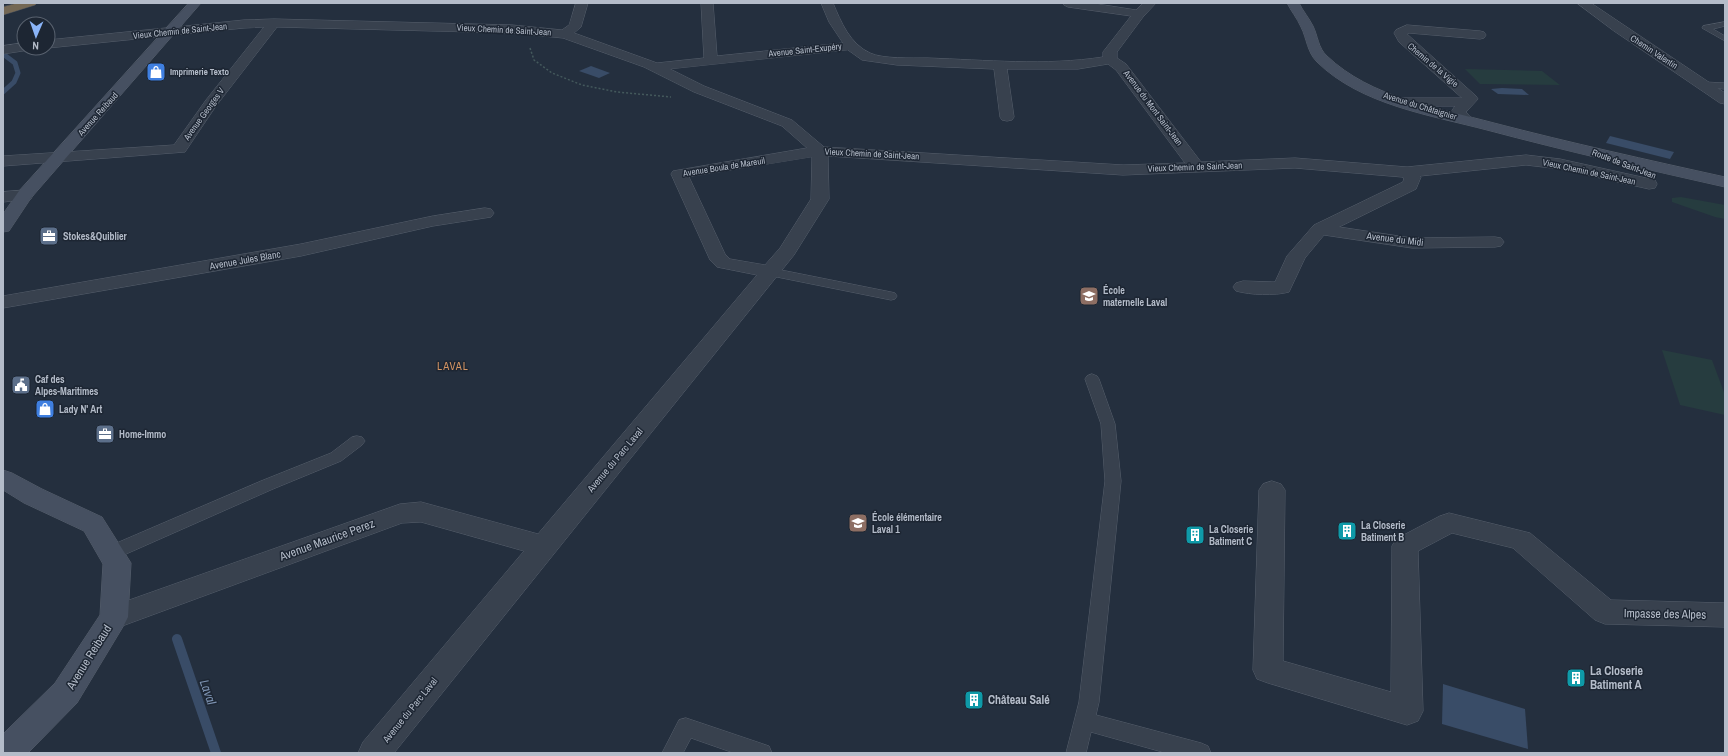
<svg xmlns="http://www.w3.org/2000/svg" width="1728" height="756" font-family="'Archivo Narrow',sans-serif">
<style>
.green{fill:#263c3f}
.water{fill:#394c67}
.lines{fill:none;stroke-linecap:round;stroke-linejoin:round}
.stream-far1{stroke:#394c67;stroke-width:5}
.stream{stroke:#394c67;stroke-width:10}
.lane-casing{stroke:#565f6c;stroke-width:1}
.street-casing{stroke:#565f6c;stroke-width:1}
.secondary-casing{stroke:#565f6c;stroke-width:1}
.highway-casing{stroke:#434c59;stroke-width:1}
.path{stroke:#44595c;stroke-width:1.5;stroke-dasharray:2 2;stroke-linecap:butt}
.lane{fill:#38414e;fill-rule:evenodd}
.street{fill:#38414e;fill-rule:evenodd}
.secondary{fill:#465061;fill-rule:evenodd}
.highway{fill:#746855;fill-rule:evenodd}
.labels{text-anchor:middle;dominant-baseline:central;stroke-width:3;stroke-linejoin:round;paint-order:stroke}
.far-street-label{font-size:9px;fill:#b4bcc9;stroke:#1d2633}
.far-poi-label{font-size:9px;font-weight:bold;fill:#b4bcc9;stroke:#1d2633;text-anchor:start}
.poi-label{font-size:10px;font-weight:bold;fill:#b4bcc9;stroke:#1d2633;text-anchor:start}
.street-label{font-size:10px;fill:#b4bcc9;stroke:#1d2633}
.neighbourhood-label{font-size:11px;letter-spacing:1px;fill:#d59563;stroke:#1d2633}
.near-street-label{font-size:12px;fill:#b4bcc9;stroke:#1d2633}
.near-poi-label{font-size:12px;font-weight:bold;fill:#b4bcc9;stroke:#1d2633;text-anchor:start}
.near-water-label{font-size:13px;font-style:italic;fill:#7c92b1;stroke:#1d2633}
</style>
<rect width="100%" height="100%" fill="#242f3e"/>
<!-- green -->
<g class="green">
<polygon points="1465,69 1542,71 1560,85 1480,84"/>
<polygon points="1681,197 1725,205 1725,219 1715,217 1672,202 1672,198"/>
<polygon points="1662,350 1712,360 1725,395 1725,415 1680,405"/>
</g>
<!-- water -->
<g class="water">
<polygon points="591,66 610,73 599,78 579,71"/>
<polygon points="1502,88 1522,89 1529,95 1498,94 1491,89"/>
<polygon points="1610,136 1674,152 1670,159 1606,143"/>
<polygon points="1443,684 1525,709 1528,749 1442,724"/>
</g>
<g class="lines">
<!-- stream-far1 -->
<polyline class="stream-far1" points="3,54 15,63 18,73 14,82 3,92"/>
<!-- stream -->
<polyline class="stream" points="177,639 216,753"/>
<!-- lane casing -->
<g class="lane-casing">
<g id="lane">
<polygon points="1725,22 1725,26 1713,29 1725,36 1725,41 1702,28 1703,26"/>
<polygon points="1704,82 1725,83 1725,89 1701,87 1700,85"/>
<polygon points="771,268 891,292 895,293 897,296 895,299 891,300 767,275 765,272 767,269"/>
<polygon points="1092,374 1097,376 1099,379 1115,424 1121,481 1099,702 1096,715 1201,743 1208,746 1211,753 1166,753 1091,732 1086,753 1066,753 1079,702 1105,481 1101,424 1085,379 1087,376"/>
<polygon points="357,436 362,437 365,441 362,445 341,461 273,489 117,558 111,560 105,558 102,553 105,548 261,481 331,453 352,437"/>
<polygon points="686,718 769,746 772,753 734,753 691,738 683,753 662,753 679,720"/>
</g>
</g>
<!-- street casing -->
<g class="street-casing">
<g id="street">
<path d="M 576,3 L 588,3 L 581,27 L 574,33 L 657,63 L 704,58 L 701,3 L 713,3 L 717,56 L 843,43 L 829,22 L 821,3 L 833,3 C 841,22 850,44 870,53 C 882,59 913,58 927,58 C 986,60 1046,66 1103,57 L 1103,52 L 1131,16 L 1068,7 L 1064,5 L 1062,3 L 1091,3 L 1136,10 L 1143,3 L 1156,3 L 1143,17 L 1117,52 L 1117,58 L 1126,64 L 1201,162 L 1295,158 L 1407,167 L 1526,155 L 1560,159 L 1655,180 L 1657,184 L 1655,188 L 1649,189 L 1560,169 L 1526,165 L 1420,176 L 1421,177 L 1416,189 L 1339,227 L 1412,238 L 1495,237 L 1501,238 L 1504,242 L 1501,246 L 1495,247 L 1412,248 L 1324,235 L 1305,258 L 1289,292 C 1274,296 1251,295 1236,291 L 1233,287 L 1236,283 L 1243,281 L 1275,282 L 1287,256 L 1314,225 L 1403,182 L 1404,178 L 1402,177 L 1295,168 L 1123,175 L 828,156 L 829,199 L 794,255 L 394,753 L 358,753 L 363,742 L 524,551 L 421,522 L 402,523 L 114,629 L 104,625 L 100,617 L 104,609 L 400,504 L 421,502 L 538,534 L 757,275 L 717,267 L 710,260 L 671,174 L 673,171 L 807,148 L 782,126 L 694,92 L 644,67 L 563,38 L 512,33 L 277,27 L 216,106 L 185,152 L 3,166 L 3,156 L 174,145 L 206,100 L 264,27 L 244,28 L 48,48 L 48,40 L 244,20 L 274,19 L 512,25 L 562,30 L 569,25 ZM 848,50 L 862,60 L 897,65 L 994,69 L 1000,117 L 1002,120 L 1007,121 L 1012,120 L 1014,117 L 1007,69 L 1078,69 L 1108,64 L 1116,70 L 1185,163 L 1123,165 L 824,147 L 792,120 L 704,86 L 670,69 ZM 812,157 L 811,199 L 780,248 L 765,265 L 730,259 L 725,254 L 689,177 Z"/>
<polygon points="1577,3 1591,3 1713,85 1725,93 1725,104 1720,103 1614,31"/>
<path d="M 1407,25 L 1480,31 L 1484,32 L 1486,35 L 1484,38 L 1480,39 L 1409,33 L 1407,34 L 1476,96 L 1478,99 L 1466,112 L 1473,120 L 1471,123 C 1461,126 1456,120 1451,112 L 1455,106 L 1402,106 L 1397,105 L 1395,102 L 1397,99 L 1402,98 L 1462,98 L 1399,42 L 1394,33 L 1396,30 Z"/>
<polygon points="24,43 24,48 30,48 29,50 3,54 3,46"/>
<polygon points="25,190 31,191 33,195 31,199 3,202 3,192"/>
<polygon points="485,208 491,209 494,213 491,217 433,226 301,256 3,308 3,296 301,244 433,216"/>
<polygon points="1272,481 1281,484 1285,490 1283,661 1391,692 1392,546 1396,539 1440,516 1449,513 1530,533 1611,600 1725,603 1725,627 1605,624 1595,620 1513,548 1452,533 1418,551 1423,711 1418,721 1407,725 1268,683 1257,679 1253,670 1259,490 1263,484"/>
</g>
</g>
<!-- secondary casing -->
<g class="secondary-casing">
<g id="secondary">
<polygon points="189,3 201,3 31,198 9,231 3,232 3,214 19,191"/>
<path d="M 1287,3 L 1299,3 C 1303,11 1309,18 1313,26 C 1318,36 1318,48 1327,56 C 1371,98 1438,108 1494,123 C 1571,143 1648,160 1725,177 L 1725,187 C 1645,169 1566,151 1487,130 C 1430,115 1361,105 1317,62 C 1307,52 1307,39 1301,27 C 1297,18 1291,11 1287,3 Z"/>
<polygon points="3,470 12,473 42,489 102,517 131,563 128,617 124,625 77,703 28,753 3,753 3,734 55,683 100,615 103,564 84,531 24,503 3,490"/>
</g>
</g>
<!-- highway casing -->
<g class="highway-casing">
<polygon id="highway" points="18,3 37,3 35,5 3,15 3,7"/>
</g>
<!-- path -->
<polyline class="path" points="530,48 534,60 552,73 582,85 617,92 671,97"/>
<!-- lane -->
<use href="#lane" class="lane"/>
<!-- street -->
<use href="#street" class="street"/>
<!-- secondary -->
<use href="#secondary" class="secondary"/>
<!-- highway -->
<use href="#highway" class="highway"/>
</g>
<!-- icons -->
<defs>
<g id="shop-square" transform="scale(1)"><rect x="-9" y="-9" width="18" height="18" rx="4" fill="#3f7fe0" stroke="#1d2633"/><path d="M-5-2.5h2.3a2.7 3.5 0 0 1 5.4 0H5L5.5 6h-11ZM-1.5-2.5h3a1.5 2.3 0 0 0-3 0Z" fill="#fff"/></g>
<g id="office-square" transform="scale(1)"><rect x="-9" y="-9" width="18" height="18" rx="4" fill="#5c6f8a" stroke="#1d2633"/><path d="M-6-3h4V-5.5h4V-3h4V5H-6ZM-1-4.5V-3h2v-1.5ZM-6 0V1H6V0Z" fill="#fff"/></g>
<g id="school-square" transform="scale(1)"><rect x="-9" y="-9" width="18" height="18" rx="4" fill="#8d6e63" stroke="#1d2633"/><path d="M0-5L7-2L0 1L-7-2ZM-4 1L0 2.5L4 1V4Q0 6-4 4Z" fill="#fff"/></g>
<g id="civic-square" transform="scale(1)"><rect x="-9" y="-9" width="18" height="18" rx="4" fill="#5c6f8a" stroke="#1d2633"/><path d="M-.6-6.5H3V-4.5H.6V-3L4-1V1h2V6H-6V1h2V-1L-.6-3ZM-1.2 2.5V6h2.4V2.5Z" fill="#fff"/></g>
<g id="building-square" transform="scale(1)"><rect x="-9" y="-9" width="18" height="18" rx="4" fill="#0f9aa8" stroke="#1d2633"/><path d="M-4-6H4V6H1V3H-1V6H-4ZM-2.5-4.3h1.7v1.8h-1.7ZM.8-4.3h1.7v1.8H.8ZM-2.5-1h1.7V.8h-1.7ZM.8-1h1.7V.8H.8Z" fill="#fff"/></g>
</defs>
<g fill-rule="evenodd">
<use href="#shop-square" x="156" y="72"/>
<use href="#office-square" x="49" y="236"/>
<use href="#school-square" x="1089" y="296"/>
<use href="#civic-square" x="21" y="385"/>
<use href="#shop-square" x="45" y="409"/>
<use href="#office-square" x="105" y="434"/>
<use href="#school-square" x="858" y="523"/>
<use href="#building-square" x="1347" y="531"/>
<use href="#building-square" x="1195" y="535"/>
<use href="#building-square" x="1576" y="678"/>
<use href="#building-square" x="974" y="700"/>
</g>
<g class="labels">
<!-- far-street labels -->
<g class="far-street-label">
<text transform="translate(504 30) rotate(3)">Vieux Chemin de Saint-Jean</text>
<text transform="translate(180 31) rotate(-6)">Vieux Chemin de Saint-Jean</text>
<text transform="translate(805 50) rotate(-6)">Avenue Saint-Exupéry</text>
<text transform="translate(1654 52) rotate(33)">Chemin Valentin</text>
<text transform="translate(1433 65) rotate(40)">Chemin de la Vigie</text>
<text transform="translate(1420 106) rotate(17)">Avenue du Châtaignier</text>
<text transform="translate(1153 108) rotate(53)">Avenue du Mont Saint-Jean</text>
<text transform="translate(98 114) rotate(-48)">Avenue Reibaud</text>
<text transform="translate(204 114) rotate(-54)">Avenue Georges V</text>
<text transform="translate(872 154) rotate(3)">Vieux Chemin de Saint-Jean</text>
<text transform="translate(1624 164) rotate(21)">Route de Saint-Jean</text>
<text transform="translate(724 167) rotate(-9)">Avenue Boula de Mareuil</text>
<text transform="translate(1195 167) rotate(-2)">Vieux Chemin de Saint-Jean</text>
<text transform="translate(1589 172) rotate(12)">Vieux Chemin de Saint-Jean</text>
</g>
<!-- far-poi labels -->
<g class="far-poi-label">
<text x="170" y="72">Imprimerie Texto</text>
</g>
<!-- poi labels -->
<g class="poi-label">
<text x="63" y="236">Stokes&amp;Quiblier</text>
<text x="1103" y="290">École<tspan x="1103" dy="12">maternelle Laval</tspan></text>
<text x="35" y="379">Caf des<tspan x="35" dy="12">Alpes-Maritimes</tspan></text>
<text x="59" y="409">Lady N' Art</text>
<text x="119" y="434">Home-Immo</text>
<text x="872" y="517">École élémentaire<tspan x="872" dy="12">Laval 1</tspan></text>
<text x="1361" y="525">La Closerie<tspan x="1361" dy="12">Batiment B</tspan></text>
<text x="1209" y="529">La Closerie<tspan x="1209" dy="12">Batiment C</tspan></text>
</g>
<!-- street labels -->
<g class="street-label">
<text transform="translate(1395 239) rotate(7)">Avenue du Midi</text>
<text transform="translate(245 260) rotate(-10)">Avenue Jules Blanc</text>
<text transform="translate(615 460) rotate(-50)">Avenue du Parc Laval</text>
<text transform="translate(410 710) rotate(-51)">Avenue du Parc Laval</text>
</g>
<!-- neighbourhood labels -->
<g class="neighbourhood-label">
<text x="453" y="366">LAVAL</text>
</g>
<!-- near-street labels -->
<g class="near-street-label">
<text transform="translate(327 540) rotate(-20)">Avenue Maurice Perez</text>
<text transform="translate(1665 614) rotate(1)">Impasse des Alpes</text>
<text transform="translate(89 657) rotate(-58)">Avenue Reibaud</text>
</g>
<!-- near-poi labels -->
<g class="near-poi-label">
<text x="1590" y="671">La Closerie<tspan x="1590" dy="14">Batiment A</tspan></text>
<text x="988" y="700">Château Salé</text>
</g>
<!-- near-water labels -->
<g class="near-water-label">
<text transform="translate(208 692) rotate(71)">Laval</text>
</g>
</g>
<!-- border -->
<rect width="1728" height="756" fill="none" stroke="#b4bcc9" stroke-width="8"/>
<!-- north arrow -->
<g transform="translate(36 36) rotate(182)"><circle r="19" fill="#1d2633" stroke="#59626f"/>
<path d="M0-3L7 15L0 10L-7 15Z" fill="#8ab4f8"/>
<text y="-6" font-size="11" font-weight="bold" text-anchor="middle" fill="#b4bcc9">N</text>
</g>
</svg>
